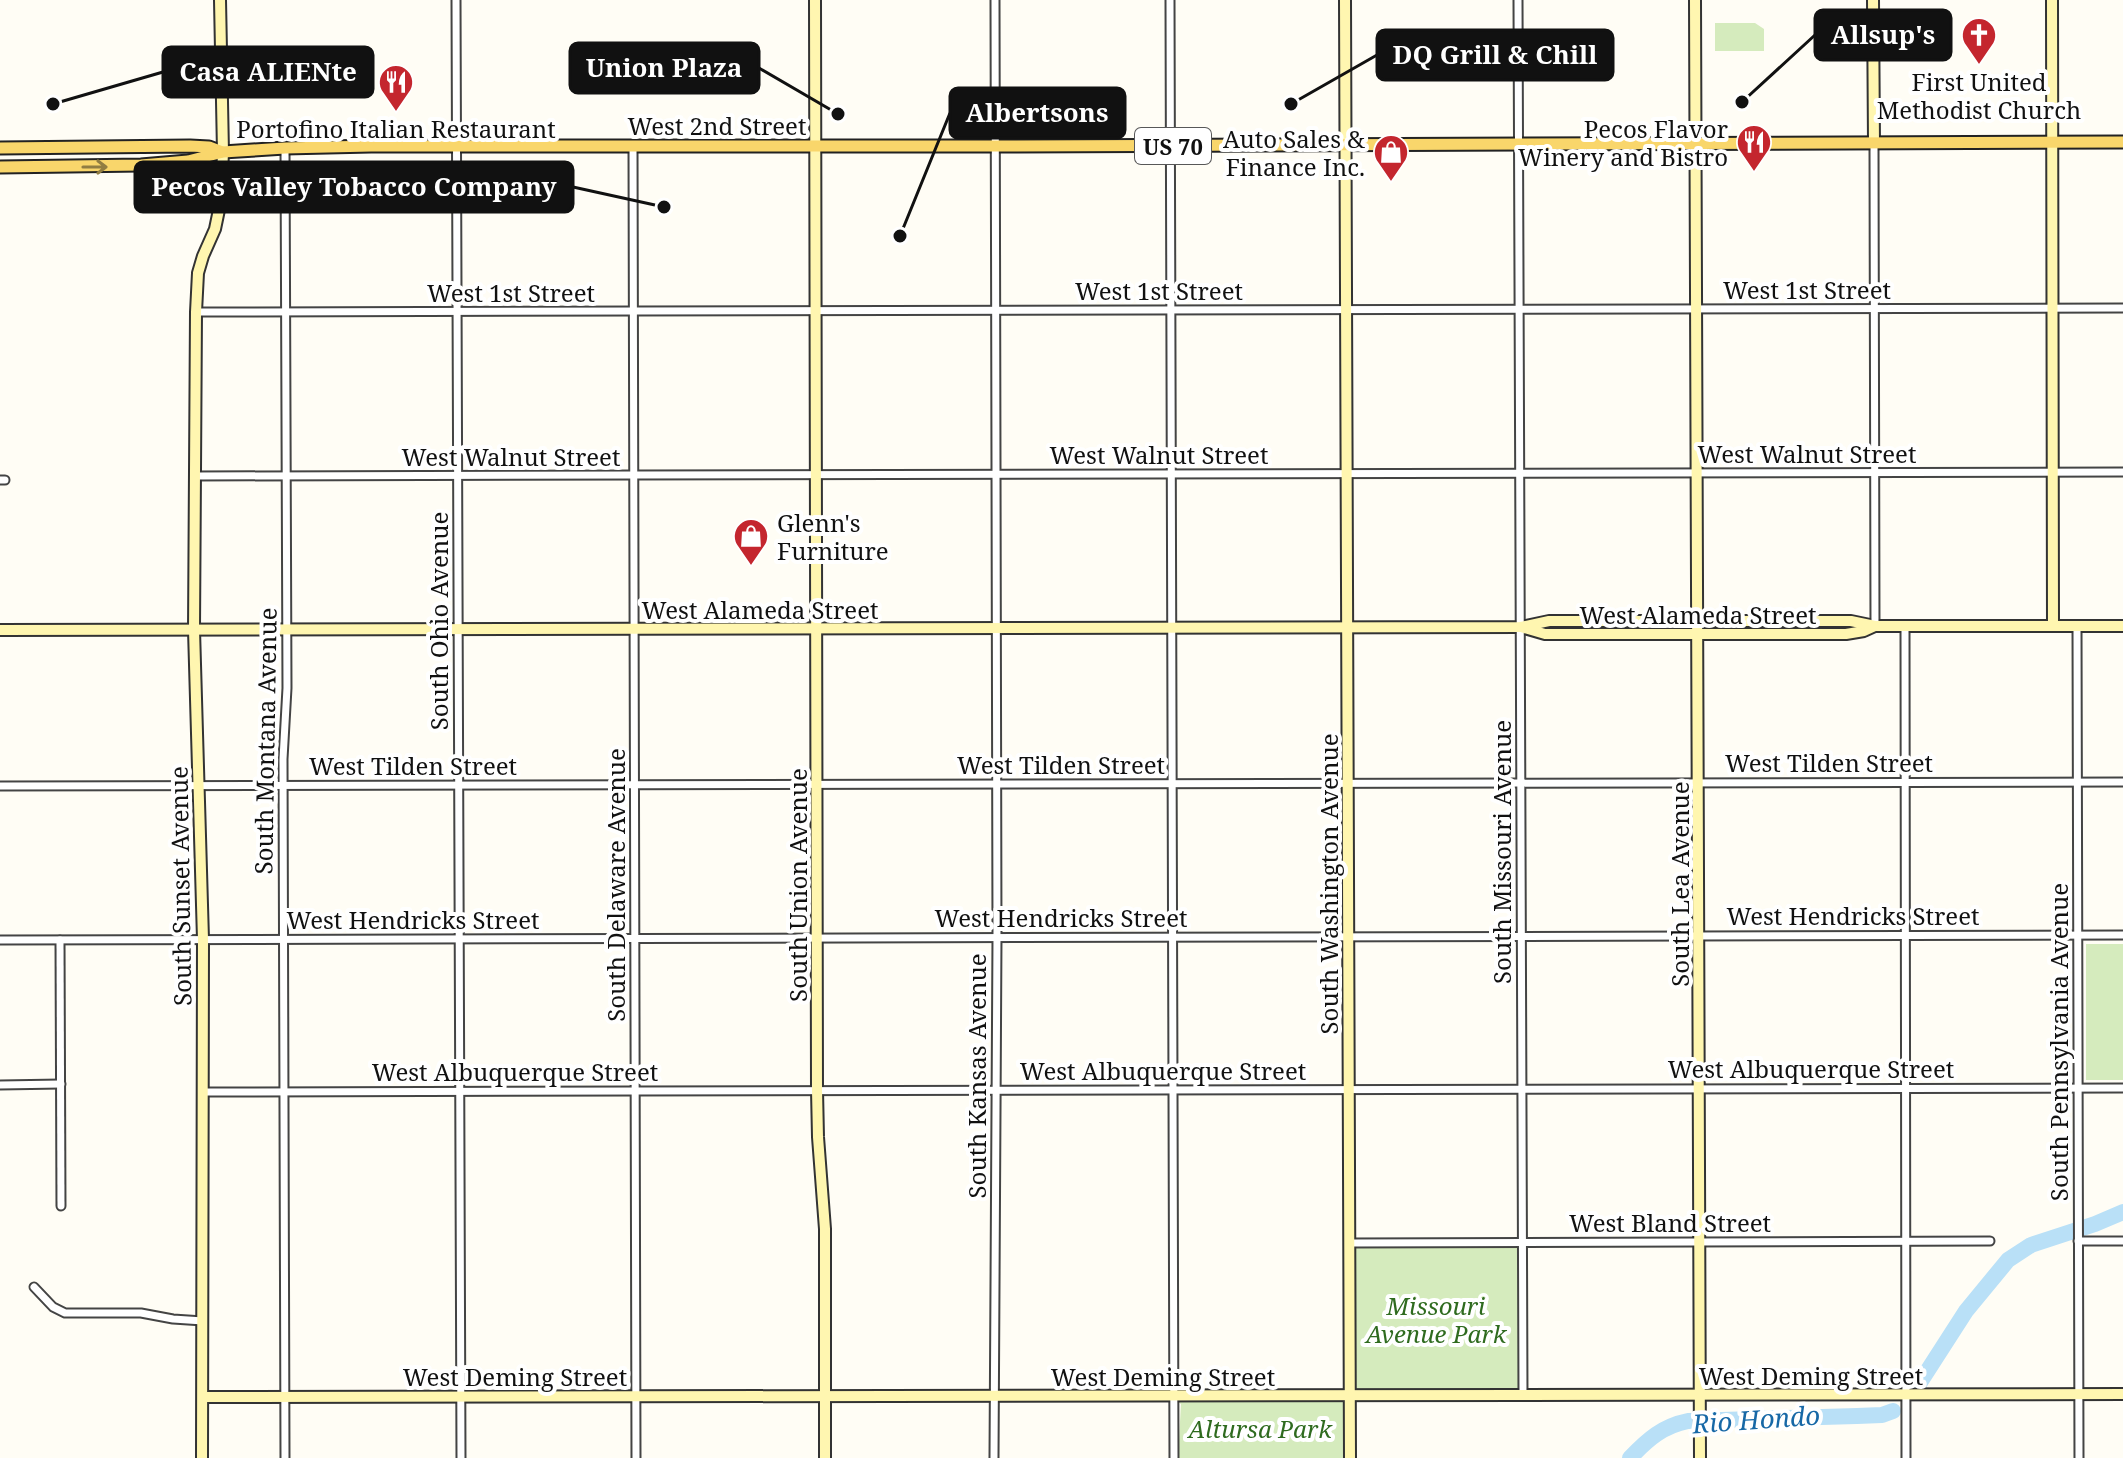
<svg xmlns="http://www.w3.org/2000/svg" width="2123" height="1458" font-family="'Noto Serif',serif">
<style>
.green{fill:#d5ebbd}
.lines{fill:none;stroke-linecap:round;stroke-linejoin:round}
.river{stroke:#b9e0f7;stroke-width:16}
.street-casing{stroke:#444;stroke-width:11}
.secondary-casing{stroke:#333;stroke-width:14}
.primary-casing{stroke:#222;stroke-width:15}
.street{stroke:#fff;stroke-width:7}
.secondary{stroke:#fff6b0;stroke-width:10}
.primary{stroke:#f9d66b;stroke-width:11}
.oneway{stroke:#917d42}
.labels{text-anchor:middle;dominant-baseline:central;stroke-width:8;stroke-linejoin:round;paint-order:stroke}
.shield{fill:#fff;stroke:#585858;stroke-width:2}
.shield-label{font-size:22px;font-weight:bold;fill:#111}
.poi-label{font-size:24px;fill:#111;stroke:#fff}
.street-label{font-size:24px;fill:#111;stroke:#fff}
.park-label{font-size:24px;font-style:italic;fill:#2f6b1f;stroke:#fff}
.water-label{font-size:26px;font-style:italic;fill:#1768a6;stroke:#fff}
.leader{fill:none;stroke:#111;stroke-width:3}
.callout-dot{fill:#111;stroke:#fff;stroke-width:3}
.callout{fill:#111;stroke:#111;stroke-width:3}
.callout-label{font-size:26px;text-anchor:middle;font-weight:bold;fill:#fff}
</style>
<rect width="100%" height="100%" fill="#fffdf5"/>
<!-- green -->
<g class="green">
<polygon points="1715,23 1755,23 1764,29 1764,51 1715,51"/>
<rect x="2086" y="944" width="37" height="136"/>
<rect x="1350" y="1243" width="173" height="152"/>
<polygon points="1174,1399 1346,1399 1346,1458 1178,1458 1181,1404"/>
</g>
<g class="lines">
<!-- river -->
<g class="river">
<polyline points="1919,1384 1966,1311 2008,1260 2031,1245 2095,1224 2123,1212"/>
<path d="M 1630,1458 C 1648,1439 1663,1426 1688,1421 L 1857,1416 L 1882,1415 L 1893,1411"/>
</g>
<!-- street casing -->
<g class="street-casing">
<g id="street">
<polyline points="456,0 461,1458"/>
<polyline points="1170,0 1174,1458"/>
<polyline points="1518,0 1523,1395"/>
<polyline points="1874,143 1875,626"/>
<polyline points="633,146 636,1458"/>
<polyline points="196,312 2123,308"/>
<polyline points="195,476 2123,472"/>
<polyline points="0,480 5,480"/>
<polyline points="1905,626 1906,1458"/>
<polyline points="2077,626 2079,1458"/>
<polyline points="0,786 2123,782"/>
<polyline points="0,940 2123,935"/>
<polyline points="60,940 61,1206"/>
<polyline points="0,1085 61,1084"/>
<polyline points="203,1092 2123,1088"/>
<polyline points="2078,1241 2123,1241"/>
<polyline points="1350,1243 1990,1241"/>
<polyline points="34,1287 53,1307 65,1313 141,1313 173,1319 203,1321"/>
<polyline points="285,1458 283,759 287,688 285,148"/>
<polyline points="994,1458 997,937 995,0"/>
</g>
</g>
<!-- secondary casing -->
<g class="secondary-casing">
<g id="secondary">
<polyline points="815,0 817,1090 818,1137 825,1229 825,1458"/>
<polyline points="1345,0 1350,1458"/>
<polyline points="1695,0 1700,1458"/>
<polyline points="1873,0 1874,143"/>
<polyline points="2052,0 2053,626"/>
<polyline points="1521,627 1545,634 1846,634 1864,631 1875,626"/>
<polyline points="0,630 1521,627 1549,621 1851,621 1875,626 2123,626"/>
<polyline points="203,1397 2123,1394"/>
<polyline points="202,1458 203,939 194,630 196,312 198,273 203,256 215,229 221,200 223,152 220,0"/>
</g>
</g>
<!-- primary casing -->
<g class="primary-casing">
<g id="primary">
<polyline points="0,148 190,146 209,147 222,152"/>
<polyline points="0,167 141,165 188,161 223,152 285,148 371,146 995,146 2123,142"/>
</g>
</g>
<!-- street -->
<use href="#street" class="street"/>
<!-- secondary -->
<use href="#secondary" class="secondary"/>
<!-- primary -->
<use href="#primary" class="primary"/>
</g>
<!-- one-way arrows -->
<defs><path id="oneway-shaft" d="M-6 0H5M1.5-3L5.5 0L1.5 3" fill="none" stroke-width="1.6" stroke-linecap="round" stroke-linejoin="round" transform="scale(2)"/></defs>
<use class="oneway" href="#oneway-shaft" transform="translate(95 167)"/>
<!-- icons -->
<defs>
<g id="church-pin" transform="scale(1.8)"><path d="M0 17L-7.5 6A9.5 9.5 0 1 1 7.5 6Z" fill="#c4262e" stroke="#fff"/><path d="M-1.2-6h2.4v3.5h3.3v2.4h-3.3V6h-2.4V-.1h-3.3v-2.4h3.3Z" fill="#fff"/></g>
<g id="restaurant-pin" transform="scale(1.8)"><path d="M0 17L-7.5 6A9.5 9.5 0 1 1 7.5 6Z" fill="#c4262e" stroke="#fff"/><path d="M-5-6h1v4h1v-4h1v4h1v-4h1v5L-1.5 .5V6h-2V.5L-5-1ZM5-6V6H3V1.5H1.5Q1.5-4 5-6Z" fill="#fff"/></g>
<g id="shop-pin" transform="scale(1.8)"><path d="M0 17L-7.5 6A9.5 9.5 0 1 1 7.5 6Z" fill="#c4262e" stroke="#fff"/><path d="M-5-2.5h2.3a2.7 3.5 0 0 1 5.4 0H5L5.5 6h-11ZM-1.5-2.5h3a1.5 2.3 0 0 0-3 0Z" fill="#fff"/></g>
</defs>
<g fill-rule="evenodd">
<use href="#church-pin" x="1979" y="35"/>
<use href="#restaurant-pin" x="396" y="82"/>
<use href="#restaurant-pin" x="1754" y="142"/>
<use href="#shop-pin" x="1391" y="152"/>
<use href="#shop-pin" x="751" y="536"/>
</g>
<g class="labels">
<!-- shield labels -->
<rect class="shield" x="1135" y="128" width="76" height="36" rx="6"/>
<g class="shield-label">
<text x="1173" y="146">US 70</text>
</g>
<!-- poi labels -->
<g class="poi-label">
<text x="1979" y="81">First United<tspan x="1979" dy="28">Methodist Church</tspan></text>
<text x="396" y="128">Portofino Italian Restaurant</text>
<text x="1728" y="128" text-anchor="end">Pecos Flavor<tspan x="1728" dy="28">Winery and Bistro</tspan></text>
<text x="1365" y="138" text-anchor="end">Auto Sales &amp;<tspan x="1365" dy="28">Finance Inc.</tspan></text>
<text x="777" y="522" text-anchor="start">Glenn's<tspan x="777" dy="28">Furniture</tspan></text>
</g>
<!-- street labels -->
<g class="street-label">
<text x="717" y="125">West 2nd Street</text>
<text x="1807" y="289">West 1st Street</text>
<text x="1159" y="290">West 1st Street</text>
<text x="511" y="292">West 1st Street</text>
<text x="1807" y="453">West Walnut Street</text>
<text x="1159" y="454">West Walnut Street</text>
<text x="511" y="456">West Walnut Street</text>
<text x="760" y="609">West Alameda Street</text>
<text x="1698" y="614">West Alameda Street</text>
<text transform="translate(438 621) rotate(-90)">South Ohio Avenue</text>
<text transform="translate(265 741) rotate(-89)">South Montana Avenue</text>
<text x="1829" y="762">West Tilden Street</text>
<text x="1061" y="764">West Tilden Street</text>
<text x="413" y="765">West Tilden Street</text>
<text transform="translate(1501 852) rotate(-90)">South Missouri Avenue</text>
<text transform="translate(1328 884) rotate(-90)">South Washington Avenue</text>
<text transform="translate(1679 884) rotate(-90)">South Lea Avenue</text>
<text transform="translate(615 885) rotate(-90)">South Delaware Avenue</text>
<text transform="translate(797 885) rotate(-90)">South Union Avenue</text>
<text transform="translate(180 886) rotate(-91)">South Sunset Avenue</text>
<text x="1853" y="915">West Hendricks Street</text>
<text x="1061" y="917">West Hendricks Street</text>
<text x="413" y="919">West Hendricks Street</text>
<text transform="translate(2058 1042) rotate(-90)">South Pennsylvania Avenue</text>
<text x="1811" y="1068">West Albuquerque Street</text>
<text x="1163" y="1070">West Albuquerque Street</text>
<text x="515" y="1071">West Albuquerque Street</text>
<text transform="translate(976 1076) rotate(-90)">South Kansas Avenue</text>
<text x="1670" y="1222">West Bland Street</text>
<text x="1811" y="1375">West Deming Street</text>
<text x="515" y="1376">West Deming Street</text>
<text x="1163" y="1376">West Deming Street</text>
</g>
<!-- park labels -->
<g class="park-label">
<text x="1436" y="1305">Missouri<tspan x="1436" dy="28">Avenue Park</tspan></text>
<text x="1260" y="1428">Altursa Park</text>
</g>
<!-- water labels -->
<g class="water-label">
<text transform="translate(1756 1419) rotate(-4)">Rio Hondo</text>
</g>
</g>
<!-- callouts -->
<path class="leader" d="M1742 102L1815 35M1291 104L1377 55M838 114L759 68M53 104L163 72M900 236L950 113M664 207L573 187"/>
<g class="callout-dot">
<circle cx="1742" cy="102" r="8"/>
<circle cx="1291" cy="104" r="8"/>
<circle cx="838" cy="114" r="8"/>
<circle cx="53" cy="104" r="8"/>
<circle cx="900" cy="236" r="8"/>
<circle cx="664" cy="207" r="8"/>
</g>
<g class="callout">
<rect x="1815" y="10" width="136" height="50" rx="8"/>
<rect x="1377" y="30" width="236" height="50" rx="8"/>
<rect x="570" y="43" width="189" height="50" rx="8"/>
<rect x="163" y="47" width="210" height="50" rx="8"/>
<rect x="950" y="88" width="175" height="50" rx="8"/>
<rect x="135" y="162" width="438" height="50" rx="8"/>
</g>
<g class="callout-label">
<text x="1883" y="44">Allsup's</text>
<text x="1495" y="64">DQ Grill &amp; Chill</text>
<text x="664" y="77">Union Plaza</text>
<text x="268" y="81">Casa ALIENte</text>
<text x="1037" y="122">Albertsons</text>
<text x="354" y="196">Pecos Valley Tobacco Company</text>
</g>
</svg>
